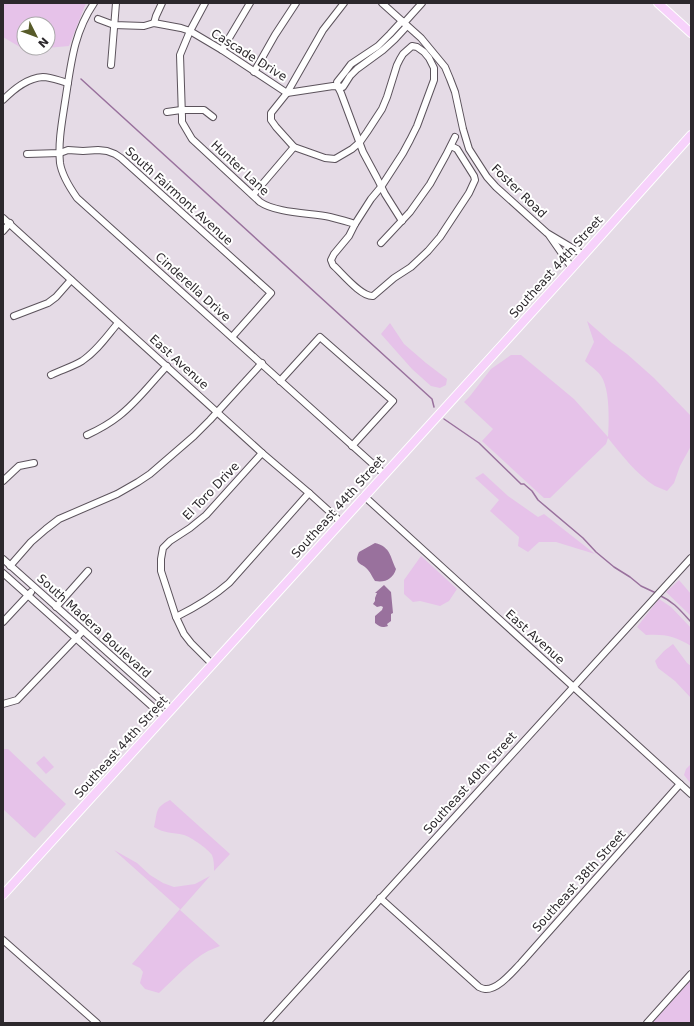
<svg xmlns="http://www.w3.org/2000/svg" width="694" height="1026" font-family="'DejaVu Sans',sans-serif">
<style>
.green{fill:#e6c2e9;fill-rule:evenodd}
.water{fill:#99719d}
.lines{fill:none;stroke-linecap:round;stroke-linejoin:round}
.stream{stroke:#99719d;stroke-width:1.5}
.minor-casing{stroke:#5c535c;stroke-width:8}
.major-casing{stroke:#fff;stroke-width:10}
.minor{stroke:#fff;stroke-width:6}
.major{stroke:#f7d2fb;stroke-width:8}
.labels{text-anchor:middle;dominant-baseline:central;stroke-width:4;stroke-linejoin:round;paint-order:stroke}
.street-label{font-size:12px;fill:#2c282c;stroke:#fff}
</style>
<rect width="100%" height="100%" fill="#e5dbe6"/>
<!-- green -->
<g class="green">
<path d="M 3,3 L 86,3 L 69,46 L 25,50 L 3,37 ZM 24,24 L 48,24 L 48,48 L 24,48 Z"/>
<path d="M 587,321 L 612,343 L 627,354 L 654,378 L 691,416 L 691,446 L 680,466 L 674,483 L 667,491 C 663,489 659,488 655,486 C 637,475 621,454 608,438 L 606,444 L 550,498 L 544,498 L 482,441 L 493,429 L 464,402 L 470,396 L 491,369 L 511,355 L 521,355 L 574,399 L 608,437 C 609,421 610,389 601,376 C 597,370 589,365 585,361 L 594,342 Z"/>
<polygon points="390,323 404,344 426,363 447,379 446,385 440,388 431,386 412,369 381,334"/>
<polygon points="483,473 508,496 538,517 544,514 595,554 556,542 539,542 528,552 518,546 519,537 490,511 499,500 475,478"/>
<polygon points="421,556 457,589 449,601 440,606 420,601 413,602 404,594 404,580"/>
<polygon points="679,580 691,594 691,616 666,592"/>
<path d="M 659,599 L 671,607 L 691,628 L 691,646 C 675,636 665,634 646,635 L 637,627 Z"/>
<polygon points="673,644 687,663 691,666 691,698 675,681 658,668 655,661 664,651"/>
<polygon points="4,749 8,749 66,804 35,838 32,836 3,809"/>
<polygon points="44,756 54,767 46,774 36,763"/>
<polygon points="691,764 691,784 684,775 686,769"/>
<path d="M 170,800 L 230,854 L 214,871 C 214,865 214,860 212,855 C 208,849 191,837 184,835 C 172,832 165,834 154,827 C 158,812 154,808 170,800 Z"/>
<path d="M 114,850 L 137,863 L 150,875 L 163,883 L 174,887 L 195,884 L 210,876 L 180,910 L 220,946 C 216,948 212,949 208,951 C 190,961 174,979 159,993 L 145,989 L 140,983 L 143,972 L 140,968 L 132,964 L 180,909 Z"/>
<polygon points="691,980 691,1023 652,1023"/>
</g>
<!-- water -->
<g class="water">
<path d="M 375,543 C 391,547 390,557 396,569 C 393,579 385,583 375,581 C 372,577 371,573 368,570 C 363,563 353,565 359,552 Z"/>
<path d="M 384,585 L 391,592 L 393,613 L 391,614 L 391,621 L 387,624 L 388,626 C 382,628 380,627 375,623 L 375,616 L 382,610 L 383,607 L 381,606 L 377,607 L 373,604 L 375,601 L 375,598 L 377,593 L 375,593 Z"/>
</g>
<g class="lines">
<!-- stream -->
<g class="stream">
<polyline points="81,79 432,399 434,407"/>
<polyline points="444,419 479,443 521,484 524,484 532,491 538,500 583,538 596,552 614,567 630,577 641,586 656,593"/>
<path d="M 659,595 C 674,602 680,610 691,622"/>
</g>
<!-- minor casing -->
<g class="minor-casing">
<g id="minor">
<path d="M 94,3 C 73,34 71,65 65,102 C 62,122 58,142 60,163 C 62,176 70,188 77,198 L 384,474"/>
<path d="M 205,3 L 190,31 L 180,55 L 182,117 L 182,122 L 192,139 L 260,202 C 276,213 310,213 330,217 C 338,219 346,221 355,224"/>
<path d="M 344,3 L 323,30 L 287,93 L 271,113 L 271,120 L 276,127 L 294,147 L 325,158 L 335,159 L 352,149 L 360,142 L 367,132 L 382,109 L 387,97 L 397,65 L 400,59 L 403,54 L 412,46 L 417,47 L 424,52 L 429,58 L 434,68 L 434,80 L 417,126 L 410,140 L 403,153 L 381,187 L 371,199 L 355,224 L 349,236 L 334,254 L 331,260 L 333,265 C 342,273 361,297 373,296 L 394,278 L 411,267 L 428,251 L 440,237 L 469,193 L 475,180 L 474,176 L 457,149 L 451,146"/>
<polyline points="382,3 421,38 445,67 450,79 455,92 463,129 469,149 487,177 496,187 547,233 584,255"/>
<polyline points="98,19 114,25 144,26 154,23 181,28 190,31 222,50 287,93 333,86 343,87 350,76 357,69 383,50 395,39 407,26"/>
<polyline points="402,21 390,34 378,46 351,64 345,72 337,82 338,87 341,93 363,152 377,178 385,194 402,221"/>
<polyline points="154,23 156,16 162,3"/>
<polyline points="404,23 422,3"/>
<polyline points="222,50 250,3"/>
<polyline points="111,65 116,3"/>
<polyline points="254,72 275,35 296,3"/>
<path d="M 3,100 C 14,89 27,78 43,77 C 51,77 60,81 68,83"/>
<polyline points="167,112 181,110 204,110 213,117"/>
<polyline points="27,154 60,153 68,150 83,151 98,150 107,151 115,154 121,158 271,293 232,337"/>
<polyline points="253,195 294,147"/>
<polyline points="3,218 262,453 309,493 341,522"/>
<polyline points="3,231 10,223"/>
<polyline points="549,235 572,268"/>
<polyline points="381,243 410,212 430,184 446,155 455,137"/>
<polyline points="14,316 48,303 56,297 71,280"/>
<path d="M 51,375 C 61,370 72,367 82,361 C 97,351 107,336 118,323"/>
<polyline points="280,381 320,337 393,401 352,446"/>
<path d="M 87,435 C 98,430 109,424 119,416 C 137,402 151,383 167,366"/>
<polyline points="3,481 19,466 34,463"/>
<polyline points="364,496 691,794"/>
<polyline points="3,559 171,709"/>
<polyline points="10,566 31,542 46,529 59,519 117,494 138,482 150,474 194,436 210,420 262,363"/>
<polyline points="3,573 164,717"/>
<polyline points="56,607 88,571"/>
<path d="M 176,617 C 196,607 213,597 229,583 L 309,493"/>
<polyline points="3,622 31,592"/>
<polyline points="212,664 191,643 184,634 176,617 161,571 161,559 163,548 170,541 190,528 206,515 262,453"/>
<polyline points="3,704 17,700 83,631"/>
<path d="M 380,898 L 479,987 C 481,988 483,989 485,989 C 498,990 513,971 521,963 L 680,784"/>
<polyline points="3,940 97,1023"/>
<polyline points="267,1023 691,558"/>
<polyline points="647,1023 691,974"/>
</g>
</g>
<!-- major casing -->
<g class="major-casing">
<g id="major">
<polyline points="658,3 691,33"/>
<polyline points="3,895 572,268 691,135"/>
</g>
</g>
<!-- minor -->
<use href="#minor" class="minor"/>
<!-- major -->
<use href="#major" class="major"/>
</g>
<g class="labels">
<!-- street labels -->
<g class="street-label">
<text transform="translate(249 55) rotate(32)">Cascade Drive</text>
<text transform="translate(240 168) rotate(43)">Hunter Lane</text>
<text transform="translate(519 191) rotate(44)">Foster Road</text>
<text transform="translate(179 196) rotate(42)">South Fairmont Avenue</text>
<text transform="translate(556 267) rotate(-48)">Southeast 44th Street</text>
<text transform="translate(193 287) rotate(42)">Cinderella Drive</text>
<text transform="translate(179 362) rotate(42)">East Avenue</text>
<text transform="translate(211 491) rotate(-46)">El Toro Drive</text>
<text transform="translate(338 507) rotate(-48)">Southeast 44th Street</text>
<text transform="translate(94 626) rotate(42)">South Madera Boulevard</text>
<text transform="translate(535 637) rotate(42)">East Avenue</text>
<text transform="translate(121 747) rotate(-48)">Southeast 44th Street</text>
<text transform="translate(470 783) rotate(-48)">Southeast 40th Street</text>
<text transform="translate(579 881) rotate(-48)">Southeast 38th Street</text>
</g>
</g>
<!-- border -->
<rect width="694" height="1026" fill="none" stroke="#2c282c" stroke-width="8"/>
<!-- north arrow -->
<g transform="translate(36 36) rotate(132)"><circle r="19" fill="#ffffff" stroke="#aba9ab"/>
<path d="M0-3L7 15L0 10L-7 15Z" fill="#575b29"/>
<text y="-6" font-size="11" font-weight="bold" text-anchor="middle" fill="#2c282c">N</text>
</g>
</svg>
